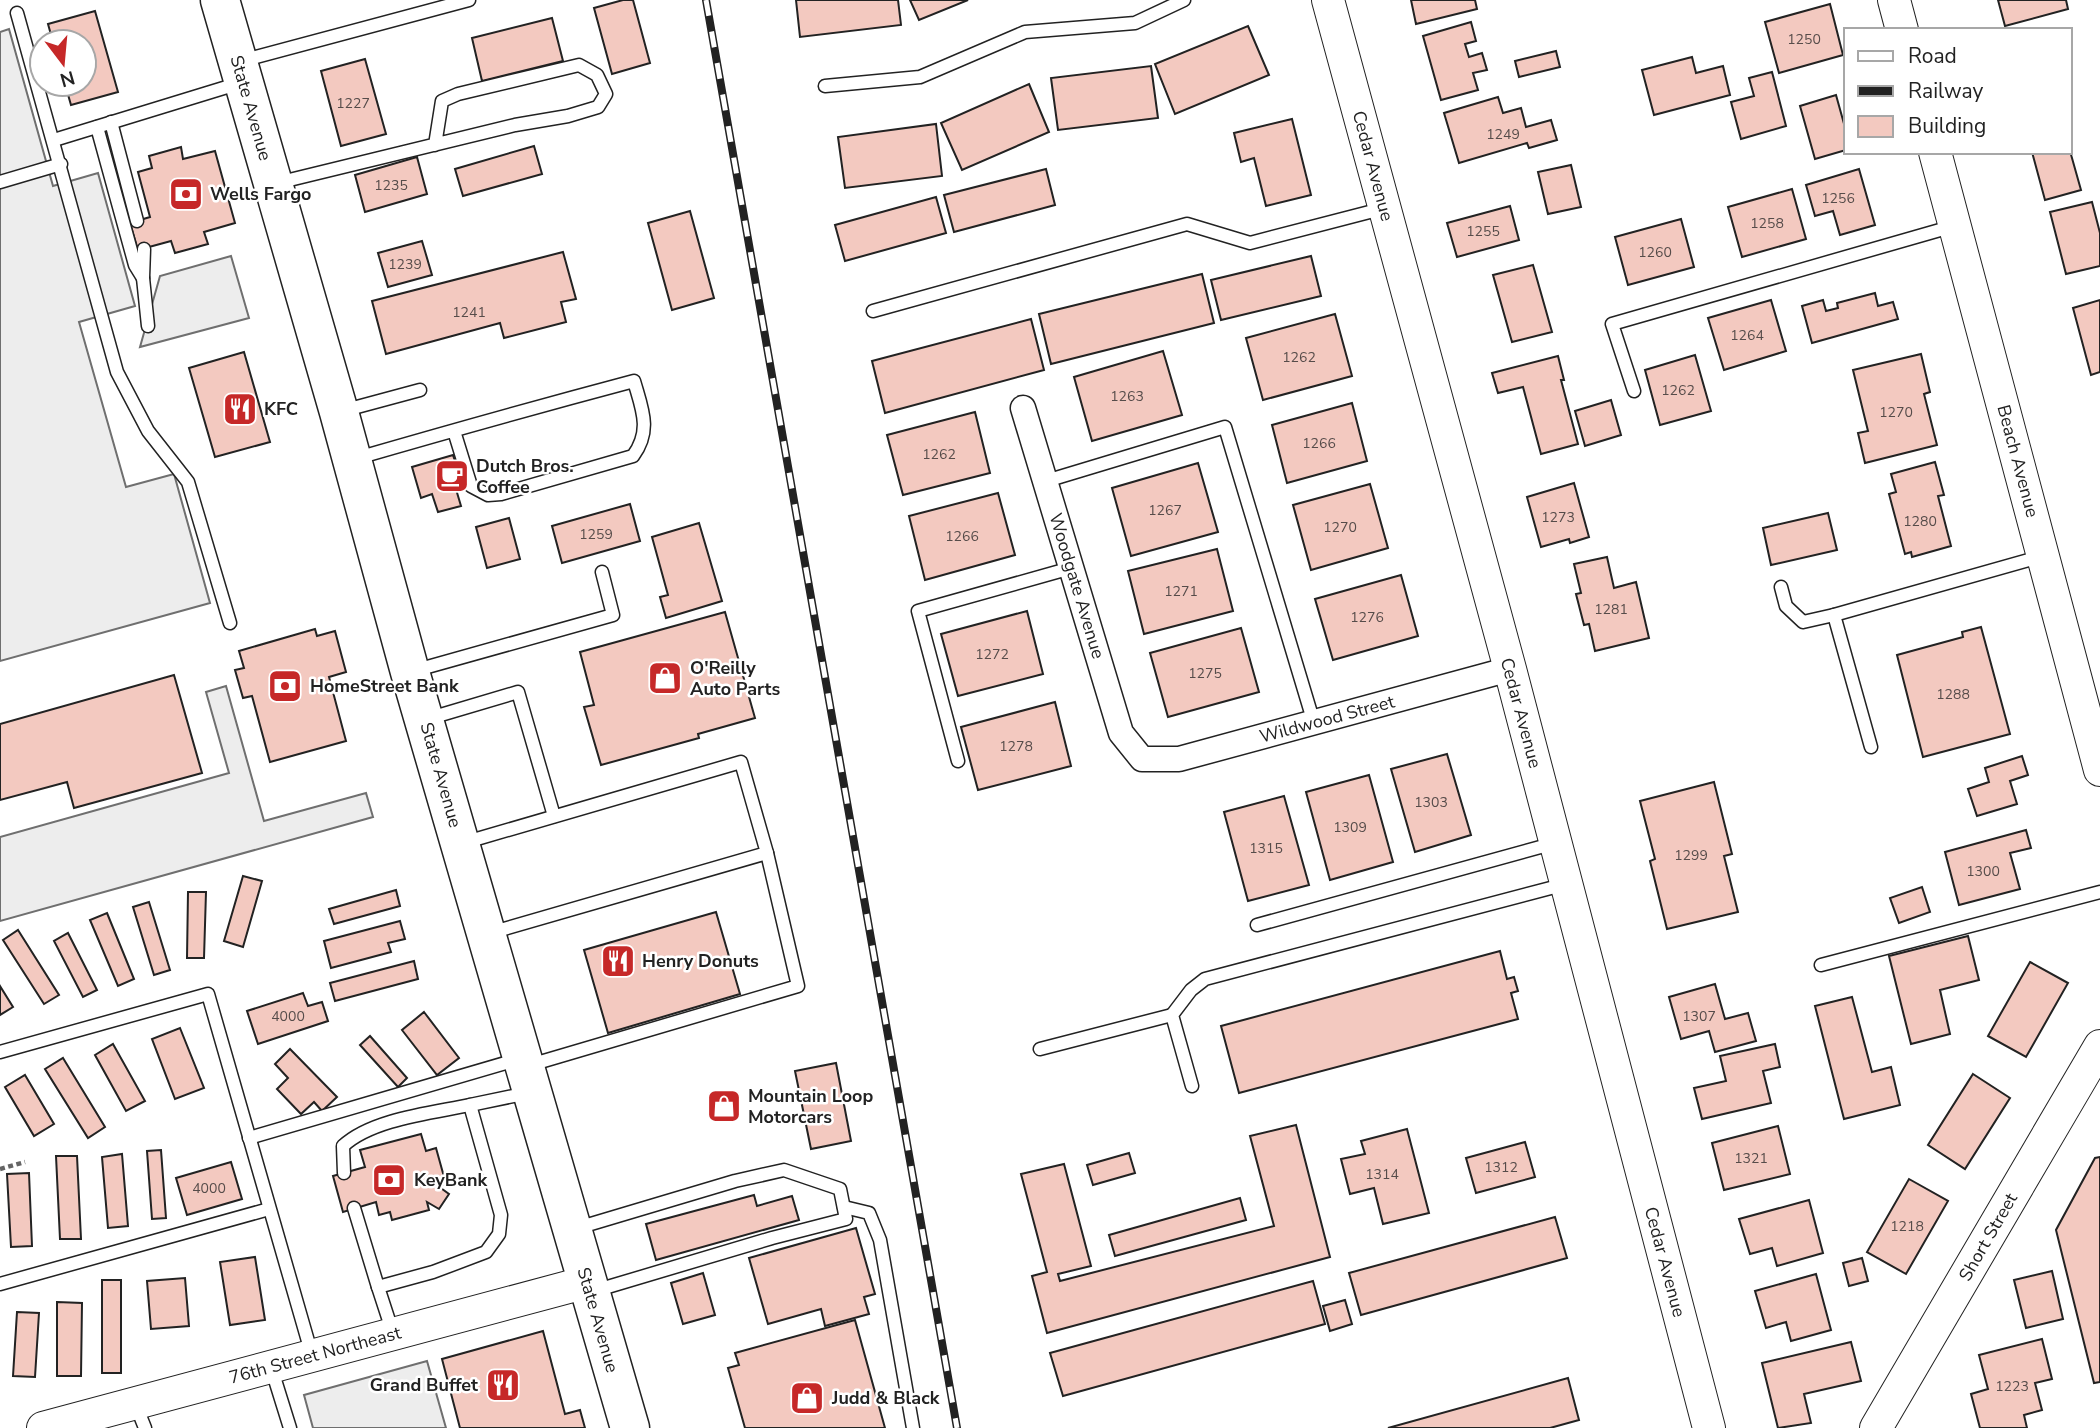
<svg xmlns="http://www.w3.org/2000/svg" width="2100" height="1428" font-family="'Nunito Sans',sans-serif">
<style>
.parking{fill:#ededed;stroke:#6f6f6f;stroke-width:2}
.building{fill:#f3c9c0;stroke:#222;stroke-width:2}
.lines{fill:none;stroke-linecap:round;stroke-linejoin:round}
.service-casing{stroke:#222;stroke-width:15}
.minor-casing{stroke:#222;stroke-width:27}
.tertiary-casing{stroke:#222;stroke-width:34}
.primary-casing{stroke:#222;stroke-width:41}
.path{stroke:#646464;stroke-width:4.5;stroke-dasharray:5 3.5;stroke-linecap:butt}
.service{stroke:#fff;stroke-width:12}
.minor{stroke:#fff;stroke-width:24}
.tertiary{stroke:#fff;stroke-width:32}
.primary{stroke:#fff;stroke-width:38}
.rail-casing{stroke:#222;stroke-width:8}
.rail{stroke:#fff;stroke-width:5;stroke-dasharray:16;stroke-linecap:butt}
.labels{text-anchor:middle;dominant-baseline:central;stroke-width:5;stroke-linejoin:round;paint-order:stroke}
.number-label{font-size:14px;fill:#564c4a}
.street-label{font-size:18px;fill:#222;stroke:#fff}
.poi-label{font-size:18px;font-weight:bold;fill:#222;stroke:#fff;text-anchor:start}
</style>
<rect width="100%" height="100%" fill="#fff"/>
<!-- parking -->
<g class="parking">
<polygon points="9,29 53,186 98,173 135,306 79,322 126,487 174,474 210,603 0,661 0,32"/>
<polygon points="231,256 249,318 140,347 160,276"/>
<polygon points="226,686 264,821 366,793 373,817 0,921 0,837 229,773 206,692"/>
<polygon points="427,1361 446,1428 313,1428 304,1395"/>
</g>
<!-- building -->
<g class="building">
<polygon points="623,0 633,0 650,63 612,74 594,8"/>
<polygon points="796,0 898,0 901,25 800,37"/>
<polygon points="910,0 968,0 919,20"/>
<polygon points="1411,0 1475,0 1477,9 1416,24"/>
<polygon points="1998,0 2066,0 2068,9 2005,26"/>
<polygon points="1830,4 1843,55 1779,73 1765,22"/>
<polygon points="95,11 118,92 71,105 65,84 84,84 84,42 53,42 48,24"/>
<polygon points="552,18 563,61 482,81 472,38"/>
<polygon points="1471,22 1476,41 1465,44 1469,57 1482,53 1487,70 1473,73 1478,90 1441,100 1423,36"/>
<polygon points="1248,26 1269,75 1175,114 1155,64"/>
<polygon points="1556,51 1560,67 1519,77 1515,61"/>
<polygon points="1692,57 1696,73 1723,66 1730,95 1654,115 1642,70"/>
<polygon points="365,59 386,134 341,146 321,71"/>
<polygon points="1151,66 1158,118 1058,130 1051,78"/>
<polygon points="1772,72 1786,126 1741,139 1731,102 1754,96 1749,78"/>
<polygon points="1029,84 1049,132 962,170 941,123"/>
<polygon points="1836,95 1846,131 1846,150 1815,159 1800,106"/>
<polygon points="1498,97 1503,113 1521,108 1526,127 1551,120 1557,140 1529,148 1527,143 1459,163 1444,113"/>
<polygon points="1292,119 1311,195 1266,206 1254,158 1241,162 1234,133"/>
<polygon points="936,124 942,176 845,188 838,137"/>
<polygon points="534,146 542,174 463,196 455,169"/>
<polygon points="181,147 183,159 215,151 235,223 204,232 208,244 175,253 171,241 138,250 130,223 150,217 138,172 152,168 149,156"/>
<polygon points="2070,151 2081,190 2045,200 2032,152"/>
<polygon points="417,157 427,194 365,212 355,175"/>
<polygon points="1571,165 1581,207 1548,214 1538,172"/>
<polygon points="1046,169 1055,205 954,232 944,195"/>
<polygon points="1859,169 1875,225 1840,235 1833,211 1815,216 1806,185"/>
<polygon points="1792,189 1806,239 1742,257 1728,207"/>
<polygon points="936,197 946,233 845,261 835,225"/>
<polygon points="2092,202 2100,233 2100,266 2066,274 2050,212"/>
<polygon points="1510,206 1519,240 1457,257 1447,223"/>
<polygon points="690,211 714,298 672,310 648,223"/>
<polygon points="1681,219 1694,267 1628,285 1615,237"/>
<polygon points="422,241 432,275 388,287 378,253"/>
<polygon points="563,252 576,299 561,302 566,322 504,338 500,323 386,354 372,301"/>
<polygon points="1311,256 1321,296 1221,320 1211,280"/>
<polygon points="1533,265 1552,332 1512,342 1493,275"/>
<polygon points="1202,274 1214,323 1051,364 1039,314"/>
<polygon points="1875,293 1878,306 1893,302 1898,319 1812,343 1802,306 1823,300 1826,311 1838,308 1837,303"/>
<polygon points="1771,300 1786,351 1724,370 1708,318"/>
<polygon points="2100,300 2100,372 2091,375 2073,308"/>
<polygon points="1335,314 1352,376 1263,400 1246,338"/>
<polygon points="1031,319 1044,370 885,413 872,361"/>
<polygon points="1163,351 1182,415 1092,441 1074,377"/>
<polygon points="244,352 270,442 215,457 189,368"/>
<polygon points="1921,354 1930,392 1924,394 1937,445 1865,463 1858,433 1868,431 1853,370"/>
<polygon points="1695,355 1711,411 1660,425 1645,370"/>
<polygon points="1558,356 1564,380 1561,380 1578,444 1541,454 1523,387 1498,393 1492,373"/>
<polygon points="1611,400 1621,435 1585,446 1575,411"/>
<polygon points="1352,403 1367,461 1287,483 1272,425"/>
<polygon points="975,412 990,473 903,495 887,435"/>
<polygon points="453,455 457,467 450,469 461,506 438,512 432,494 421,498 412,467"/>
<polygon points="1935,462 1944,495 1938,496 1951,546 1912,557 1911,552 1905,554 1889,494 1896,492 1891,474"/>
<polygon points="1198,463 1218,532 1131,556 1112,488"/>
<polygon points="1574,483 1589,537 1570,543 1569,539 1541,547 1527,497"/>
<polygon points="1370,484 1388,548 1311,570 1293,505"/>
<polygon points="998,493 1015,555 925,580 909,516"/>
<polygon points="630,504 640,541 562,563 552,526"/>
<polygon points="1828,513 1837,550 1771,565 1763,528"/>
<polygon points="509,518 520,559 487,568 476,527"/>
<polygon points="699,523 722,601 666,618 660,597 668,595 652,537"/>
<polygon points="1217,549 1233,611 1144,634 1128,571"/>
<polygon points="1607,557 1614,588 1636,582 1649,638 1595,651 1589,624 1584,625 1576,594 1581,593 1574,564"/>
<polygon points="1401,575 1418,636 1333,660 1315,599"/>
<polygon points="1027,611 1043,674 958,696 941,634"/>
<polygon points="725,612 755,718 698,734 699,738 601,765 584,707 594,705 580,652"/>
<polygon points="1981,627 2010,734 1923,757 1897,655 1963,637 1962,632"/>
<polygon points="1241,628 1259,692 1168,717 1150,653"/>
<polygon points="315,629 317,636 335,631 346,672 329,677 346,741 270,762 252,696 243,698 235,670 244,668 239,651"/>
<polygon points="174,675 202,773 74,808 67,782 0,800 0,724"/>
<polygon points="1055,702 1071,766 978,790 961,727"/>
<polygon points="1447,754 1471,835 1415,852 1391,769"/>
<polygon points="2022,756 2028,775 2010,781 2017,804 1977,816 1968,789 1989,782 1985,768"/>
<polygon points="1369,775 1393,862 1330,880 1306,792"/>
<polygon points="1714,782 1732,854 1724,856 1738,912 1667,929 1650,861 1655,859 1640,801"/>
<polygon points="1284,796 1309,885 1248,901 1224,812"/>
<polygon points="2026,830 2031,848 2010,853 2020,889 1959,905 1945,852"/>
<polygon points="243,876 262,881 243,947 224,941"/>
<polygon points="1922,887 1930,912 1899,923 1890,898"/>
<polygon points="396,890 400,906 334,924 329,909"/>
<polygon points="188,892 206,892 204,958 187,958"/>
<polygon points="149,902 170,970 154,975 133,907"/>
<polygon points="716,912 740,994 608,1033 584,950"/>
<polygon points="107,913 134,979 118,986 90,920"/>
<polygon points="400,921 405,939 388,943 391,952 331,968 324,941"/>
<polygon points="18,930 59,995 44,1004 3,940"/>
<polygon points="68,933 97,990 83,997 54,941"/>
<polygon points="1968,936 1979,980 1940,990 1950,1034 1911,1044 1889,956"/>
<polygon points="1500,951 1507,979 1514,977 1518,991 1511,993 1518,1019 1239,1093 1221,1026"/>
<polygon points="414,961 418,979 335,1001 330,983"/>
<polygon points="2030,962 2068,983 2026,1057 1988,1036"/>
<polygon points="1715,984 1725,1019 1748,1013 1756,1041 1715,1052 1709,1031 1681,1039 1669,997"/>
<polygon points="0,986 13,1007 0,1015"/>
<polygon points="303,993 308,1006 322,1002 328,1021 258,1044 247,1011"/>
<polygon points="1852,997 1872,1072 1891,1067 1900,1105 1844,1119 1815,1006"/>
<polygon points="424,1012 459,1058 437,1075 402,1030"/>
<polygon points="180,1028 204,1088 175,1099 152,1039"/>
<polygon points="370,1036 407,1078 398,1087 360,1045"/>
<polygon points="113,1044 145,1101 126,1111 95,1055"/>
<polygon points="1775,1044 1780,1067 1763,1071 1771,1103 1702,1119 1694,1088 1726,1081 1720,1056"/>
<polygon points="290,1049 337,1097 322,1111 314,1102 301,1114 277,1089 288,1078 275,1064"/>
<polygon points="63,1058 105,1127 88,1138 45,1069"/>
<polygon points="836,1063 851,1141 811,1149 795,1071"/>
<polygon points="1973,1074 2010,1098 1965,1169 1928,1145"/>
<polygon points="25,1075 54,1124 34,1136 5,1087"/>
<polygon points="1296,1125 1330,1257 1047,1333 1032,1276 1047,1272 1021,1174 1064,1164 1091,1266 1058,1274 1060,1281 1274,1226 1250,1136"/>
<polygon points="1778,1126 1790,1174 1724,1190 1712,1143"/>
<polygon points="1407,1129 1429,1213 1383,1224 1374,1188 1350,1194 1341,1159 1365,1154 1361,1141"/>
<polygon points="421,1134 426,1151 436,1148 446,1184 438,1186 449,1194 439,1209 427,1202 429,1210 392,1220 390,1212 379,1215 376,1202 343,1212 333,1176 365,1167 360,1150"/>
<polygon points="1525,1142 1535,1177 1476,1193 1466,1158"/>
<polygon points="161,1150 166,1218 152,1219 147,1151"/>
<polygon points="1129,1153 1135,1173 1093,1185 1087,1165"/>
<polygon points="122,1154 128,1226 108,1228 102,1157"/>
<polygon points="56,1156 77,1156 81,1239 60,1239"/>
<polygon points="2100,1157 2100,1382 2094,1383 2056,1230 2095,1158"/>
<polygon points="231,1162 242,1199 187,1215 176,1178"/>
<polygon points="29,1173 32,1246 11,1247 7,1174"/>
<polygon points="1909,1179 1948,1201 1906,1274 1867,1252"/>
<polygon points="754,1195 757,1206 792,1196 799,1220 656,1260 646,1224"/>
<polygon points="1240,1198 1246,1220 1115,1256 1109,1235"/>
<polygon points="1809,1200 1823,1253 1777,1266 1772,1248 1750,1254 1739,1219"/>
<polygon points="1555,1217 1567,1258 1361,1315 1349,1273"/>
<polygon points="856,1228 875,1294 864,1297 869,1314 825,1326 821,1309 768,1324 749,1258"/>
<polygon points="255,1257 265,1320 230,1325 220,1262"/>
<polygon points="1862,1258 1868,1281 1849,1286 1843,1263"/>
<polygon points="2052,1271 2063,1319 2026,1328 2014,1280"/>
<polygon points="703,1273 715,1315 683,1324 671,1283"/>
<polygon points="1816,1274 1831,1330 1791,1341 1786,1322 1766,1328 1755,1291"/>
<polygon points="185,1278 189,1326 151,1329 147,1281"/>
<rect x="102" y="1280" width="19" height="93"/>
<polygon points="1313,1281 1325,1324 1063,1396 1050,1353"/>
<polygon points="1345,1300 1352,1324 1330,1331 1323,1306"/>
<polygon points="57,1302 82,1303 81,1376 57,1376"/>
<polygon points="17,1312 39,1313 35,1377 13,1376"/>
<polygon points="855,1320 885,1428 745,1428 728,1368 739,1365 735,1353"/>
<polygon points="543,1331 565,1414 580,1410 585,1428 460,1428 442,1359"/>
<polygon points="2042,1339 2052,1379 2035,1383 2042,1410 2024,1415 2027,1428 1980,1428 1971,1394 1988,1389 1979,1355"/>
<polygon points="1851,1342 1861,1381 1804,1394 1811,1423 1778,1428 1762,1363"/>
<polygon points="1568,1378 1579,1420 1550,1428 1388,1428"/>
</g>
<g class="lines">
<!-- service casing -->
<g class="service-casing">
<g id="service">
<polyline points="17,13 117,372 148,431 188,482 230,623"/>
<polyline points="241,61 469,0"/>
<polyline points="825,86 920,77 1025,32 1135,23 1184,0"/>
<polyline points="111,122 137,221"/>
<polyline points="97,127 135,265 143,278"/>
<polyline points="54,140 240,83"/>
<polyline points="0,182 61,164"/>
<polyline points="277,183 515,125 568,116 598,107 606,94 597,75 579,65 458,94 442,101 435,145"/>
<polyline points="144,249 143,278 148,326"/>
<polyline points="873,311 1187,224 1250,243 1385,208"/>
<polyline points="1634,391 1612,324 1954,226"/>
<polyline points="342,411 420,390"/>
<path d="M 354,459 C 447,432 540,406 634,381 C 642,409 652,430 633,456 L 501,494 L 488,495 L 471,486 L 454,431"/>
<polyline points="1046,481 1225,427 1314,723"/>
<polyline points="1781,587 1786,606 1803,622 1834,615"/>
<polyline points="413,671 613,615 602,572"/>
<polyline points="427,719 518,692 554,816"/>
<polyline points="1871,747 1834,615 2043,556"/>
<polyline points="958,761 918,611 1071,568"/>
<polyline points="463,843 741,762 767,853 490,933"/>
<polyline points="1257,925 1555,843"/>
<polyline points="1821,965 2100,892"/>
<polyline points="1040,1049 1172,1015"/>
<polyline points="0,1052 208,994 312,1355"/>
<polyline points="530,1065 798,986 767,853"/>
<polyline points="1192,1086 1172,1015 1191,990 1205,979 1566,884"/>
<polyline points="249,1138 519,1059"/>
<path d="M 344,1173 L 343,1146 C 372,1119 432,1113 470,1105"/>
<polyline points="844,1207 869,1213 880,1240 913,1428"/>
<polyline points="354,1208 378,1287"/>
<polyline points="574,1229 735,1181 784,1170 840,1189 846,1219 772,1238 594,1291"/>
<polyline points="0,1284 269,1209"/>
<polyline points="393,1333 378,1287 433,1272 486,1252 499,1234 501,1215 470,1105 528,1093"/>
<polyline points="271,1367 290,1428"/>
<polyline points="135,1403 145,1428"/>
</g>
</g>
<!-- minor casing -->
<g class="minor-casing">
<polyline id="minor" points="1023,408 1121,733 1142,759 1179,759 1510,669"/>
</g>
<!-- tertiary casing -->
<g class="tertiary-casing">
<g id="tertiary">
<polyline points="1328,0 1510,669 1709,1428"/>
<polyline points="1894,0 1902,30"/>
<polyline points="1935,152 2100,770"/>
<polyline points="43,1428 587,1282"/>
<polyline points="1876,1428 2100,1046"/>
</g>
</g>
<!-- primary casing -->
<g class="primary-casing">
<polyline id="primary" points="220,0 339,412 410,672 630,1428"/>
</g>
<!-- path -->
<polyline class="path" points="0,1169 25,1162"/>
<!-- service -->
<use href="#service" class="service"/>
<!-- minor -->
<use href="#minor" class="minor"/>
<!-- tertiary -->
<use href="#tertiary" class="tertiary"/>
<!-- primary -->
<use href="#primary" class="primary"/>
<!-- rail casing -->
<g class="rail-casing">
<polyline id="rail" points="706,0 957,1428"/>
</g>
<!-- rail -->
<use href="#rail" class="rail"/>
</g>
<!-- icons -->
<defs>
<g id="bank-square" transform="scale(1.75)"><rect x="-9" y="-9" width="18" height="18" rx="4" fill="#c62828" stroke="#fff"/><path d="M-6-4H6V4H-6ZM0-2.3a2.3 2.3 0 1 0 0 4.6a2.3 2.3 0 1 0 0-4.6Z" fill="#fff"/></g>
<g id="restaurant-square" transform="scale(1.75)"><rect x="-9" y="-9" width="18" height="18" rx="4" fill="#c62828" stroke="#fff"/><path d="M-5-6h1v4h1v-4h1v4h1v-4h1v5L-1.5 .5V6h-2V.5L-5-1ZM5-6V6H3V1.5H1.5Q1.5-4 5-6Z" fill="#fff"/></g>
<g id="cafe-square" transform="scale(1.75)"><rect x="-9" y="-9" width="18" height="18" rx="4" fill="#c62828" stroke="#fff"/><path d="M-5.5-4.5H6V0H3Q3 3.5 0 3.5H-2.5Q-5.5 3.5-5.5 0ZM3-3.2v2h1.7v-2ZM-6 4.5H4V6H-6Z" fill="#fff"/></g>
<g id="shop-square" transform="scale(1.75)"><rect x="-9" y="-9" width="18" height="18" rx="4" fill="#c62828" stroke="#fff"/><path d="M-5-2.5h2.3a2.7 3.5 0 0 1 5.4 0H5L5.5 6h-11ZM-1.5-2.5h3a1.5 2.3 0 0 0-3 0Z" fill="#fff"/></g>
</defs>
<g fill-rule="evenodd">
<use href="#bank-square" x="186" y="194"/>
<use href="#restaurant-square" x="240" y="409"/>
<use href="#cafe-square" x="452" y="476"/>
<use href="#shop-square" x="665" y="678"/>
<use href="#bank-square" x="285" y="686"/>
<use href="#restaurant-square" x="618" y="961"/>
<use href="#shop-square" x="724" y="1106"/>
<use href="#bank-square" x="389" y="1180"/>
<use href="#restaurant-square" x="503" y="1385"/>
<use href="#shop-square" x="807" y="1398"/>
</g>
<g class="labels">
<!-- number labels -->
<g class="number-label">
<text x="1804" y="39">1250</text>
<text x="353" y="103">1227</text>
<text x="1503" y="134">1249</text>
<text x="391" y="185">1235</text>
<text x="1838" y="198">1256</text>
<text x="1767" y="223">1258</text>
<text x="1483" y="231">1255</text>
<text x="1655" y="252">1260</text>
<text x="405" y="264">1239</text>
<text x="469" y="312">1241</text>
<text x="1747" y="335">1264</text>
<text x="1299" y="357">1262</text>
<text x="1678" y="390">1262</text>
<text x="1127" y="396">1263</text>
<text x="1896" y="412">1270</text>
<text x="1319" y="443">1266</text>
<text x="939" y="454">1262</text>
<text x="1165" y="510">1267</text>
<text x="1558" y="517">1273</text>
<text x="1920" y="521">1280</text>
<text x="1340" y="527">1270</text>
<text x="596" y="534">1259</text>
<text x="962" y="536">1266</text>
<text x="1181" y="591">1271</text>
<text x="1611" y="609">1281</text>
<text x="1367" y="617">1276</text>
<text x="992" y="654">1272</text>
<text x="1205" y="673">1275</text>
<text x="1953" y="694">1288</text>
<text x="1016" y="746">1278</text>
<text x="1431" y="802">1303</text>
<text x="1350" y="827">1309</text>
<text x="1266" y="848">1315</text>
<text x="1691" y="855">1299</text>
<text x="1983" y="871">1300</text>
<text x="288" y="1016">4000</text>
<text x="1699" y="1016">1307</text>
<text x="1751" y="1158">1321</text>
<text x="1501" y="1167">1312</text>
<text x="1382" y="1174">1314</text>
<text x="209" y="1188">4000</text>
<text x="1907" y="1226">1218</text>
<text x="2012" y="1386">1223</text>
</g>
<!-- street labels -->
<g class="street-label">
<text transform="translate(251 108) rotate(74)">State Avenue</text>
<text transform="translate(1373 166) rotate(75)">Cedar Avenue</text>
<text transform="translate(2018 461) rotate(75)">Beach Avenue</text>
<text transform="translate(1077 586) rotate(73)">Woodgate Avenue</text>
<text transform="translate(1521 713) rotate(75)">Cedar Avenue</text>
<text transform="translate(1327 719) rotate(-15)">Wildwood Street</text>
<text transform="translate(441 775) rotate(74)">State Avenue</text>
<text transform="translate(1988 1237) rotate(-60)">Short Street</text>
<text transform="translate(1665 1262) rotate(75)">Cedar Avenue</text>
<text transform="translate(598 1320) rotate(74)">State Avenue</text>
<text transform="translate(315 1355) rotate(-15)">76th Street Northeast</text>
</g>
<!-- poi labels -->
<g class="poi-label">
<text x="210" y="194">Wells Fargo</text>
<text x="264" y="409">KFC</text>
<text x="476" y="466">Dutch Bros.<tspan x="476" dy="21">Coffee</tspan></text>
<text x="690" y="668">O'Reilly<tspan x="690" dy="21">Auto Parts</tspan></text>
<text x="310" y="686">HomeStreet Bank</text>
<text x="642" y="961">Henry Donuts</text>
<text x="748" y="1096">Mountain Loop<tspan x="748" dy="21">Motorcars</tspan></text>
<text x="414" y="1180">KeyBank</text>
<text x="478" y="1385" text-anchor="end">Grand Buffet</text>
<text x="832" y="1398">Judd &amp; Black</text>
</g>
</g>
<!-- legend -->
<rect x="1844" y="28" width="228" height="126" fill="#ffffff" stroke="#a7a7a7" stroke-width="2"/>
<rect x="1858" y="51" width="35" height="10" fill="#ffffff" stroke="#a7a7a7" stroke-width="2"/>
<text x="1908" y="63" font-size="21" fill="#222222">Road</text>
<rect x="1858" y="86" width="35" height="10" fill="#222222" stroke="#a7a7a7" stroke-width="2"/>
<text x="1908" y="98" font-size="21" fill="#222222">Railway</text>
<rect x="1858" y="116" width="35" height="21" fill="#f3c9c0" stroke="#a7a7a7" stroke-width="2"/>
<text x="1908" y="133" font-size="21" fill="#222222">Building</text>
<!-- north arrow -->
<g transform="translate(63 63) rotate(164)"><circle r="33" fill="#ffffff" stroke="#a7a7a7" stroke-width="2"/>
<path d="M0-5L12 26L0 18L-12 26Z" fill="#c62828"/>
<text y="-10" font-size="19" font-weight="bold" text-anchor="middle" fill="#222222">N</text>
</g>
</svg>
